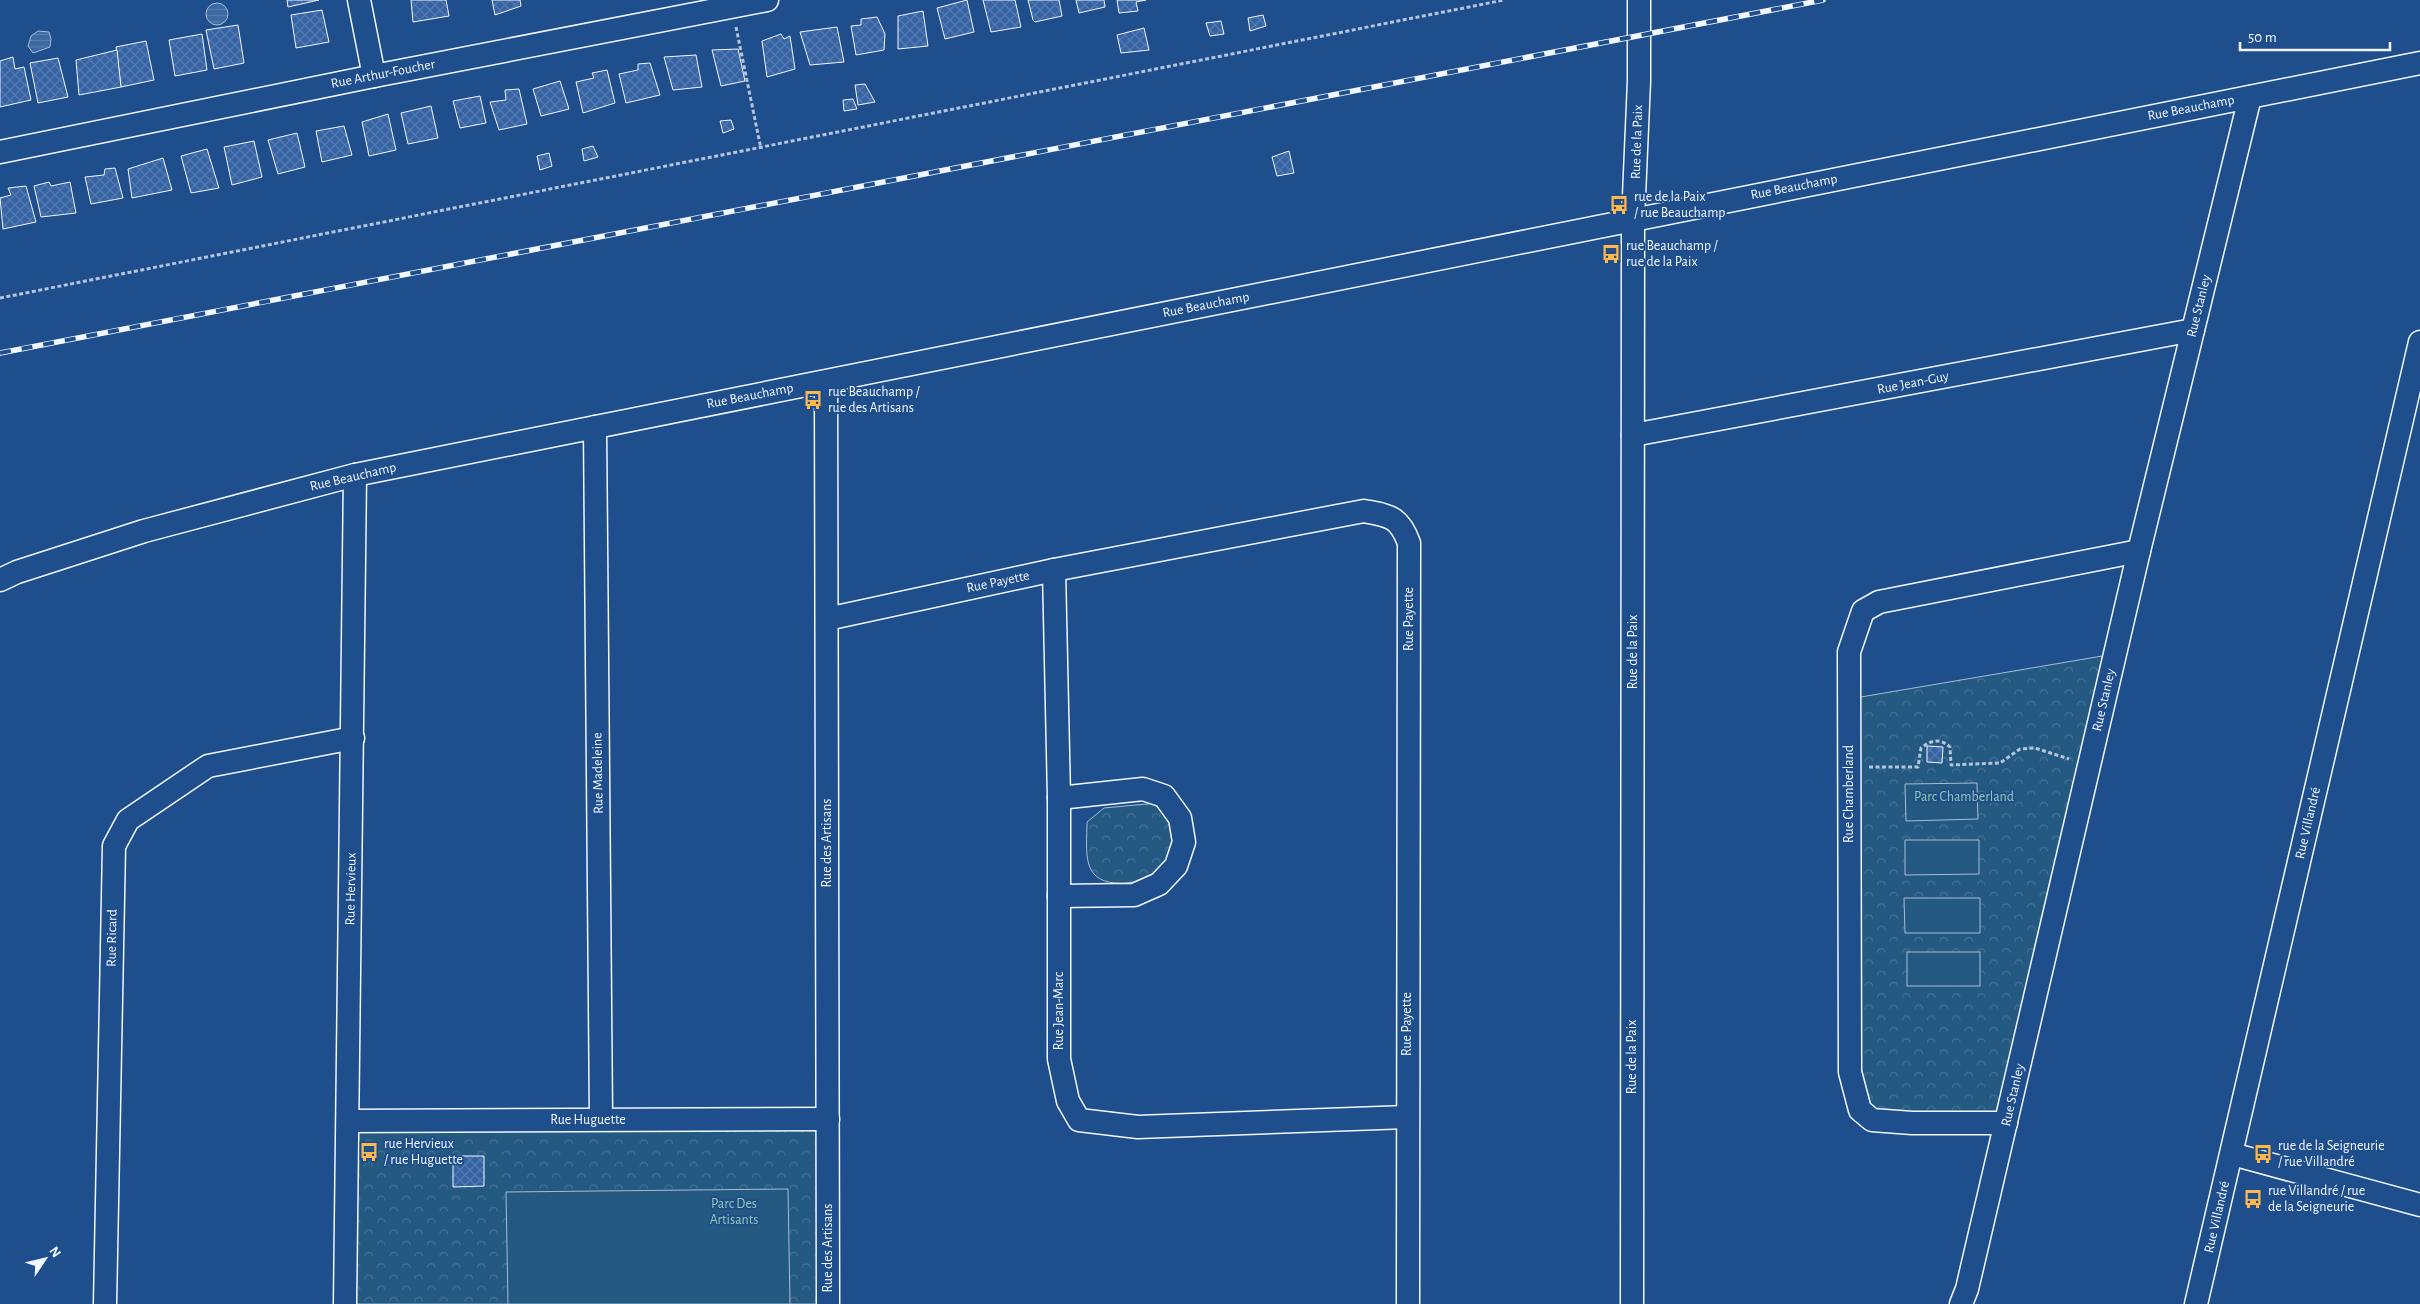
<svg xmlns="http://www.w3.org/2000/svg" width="2420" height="1304" font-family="'Alegreya Sans',sans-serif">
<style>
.forest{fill:url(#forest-crowns);stroke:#a8bbd7}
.pitch{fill:#245a82;stroke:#a8bbd7}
.water{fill:url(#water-rules);stroke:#a8bbd7}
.building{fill:url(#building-cross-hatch);stroke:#f2f6ff}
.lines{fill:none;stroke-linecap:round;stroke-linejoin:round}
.minor-casing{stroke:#f2f6ff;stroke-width:25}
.path{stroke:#b3c4dc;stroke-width:3;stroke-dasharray:4 2.5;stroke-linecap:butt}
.minor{stroke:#1f4e8c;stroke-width:22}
.rail-casing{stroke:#f2f6ff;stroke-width:5.5}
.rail{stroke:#1f4e8c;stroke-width:4;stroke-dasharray:11;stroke-linecap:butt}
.labels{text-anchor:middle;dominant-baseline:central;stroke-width:4;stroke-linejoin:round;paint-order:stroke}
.street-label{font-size:14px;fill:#f2f6ff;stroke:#1f4e8c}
.poi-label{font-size:14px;fill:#f2f6ff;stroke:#1f4e8c;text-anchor:start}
.park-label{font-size:14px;fill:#97c8a6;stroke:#1f4e8c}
</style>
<defs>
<pattern id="forest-crowns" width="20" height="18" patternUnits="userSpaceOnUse" patternTransform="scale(1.25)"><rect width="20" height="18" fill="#245a82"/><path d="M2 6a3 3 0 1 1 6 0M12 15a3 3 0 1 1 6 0" fill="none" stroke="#447295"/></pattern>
<pattern id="water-rules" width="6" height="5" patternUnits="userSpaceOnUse" patternTransform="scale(1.25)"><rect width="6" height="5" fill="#3b69a3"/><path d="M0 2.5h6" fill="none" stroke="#587fb1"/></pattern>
<pattern id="building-cross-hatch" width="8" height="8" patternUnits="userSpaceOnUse" patternTransform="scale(1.25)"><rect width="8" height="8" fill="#3563a3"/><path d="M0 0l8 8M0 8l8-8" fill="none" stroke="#537ab1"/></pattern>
</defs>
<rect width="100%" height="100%" fill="#1f4e8c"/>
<!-- forest -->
<g class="forest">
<polygon points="2114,654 2005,1123 1860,1108 1849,699"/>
<path d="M 1157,803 L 1172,816 L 1177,846 L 1159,879 C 1138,881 1098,893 1089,865 C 1085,853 1087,835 1087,822 L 1104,808 Z"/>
<polygon points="827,1119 827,1304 344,1304 347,1121"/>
</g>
<!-- pitch -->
<g class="pitch">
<polygon points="1977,783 1978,819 1906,821 1905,784"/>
<polygon points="1905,840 1979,840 1979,874 1905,875"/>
<polygon points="1904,898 1980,898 1980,933 1905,933"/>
<rect x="1907" y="952" width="73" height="34"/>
<polygon points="788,1189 790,1304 508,1304 506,1192"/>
</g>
<!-- water -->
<g class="water">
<circle cx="217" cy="14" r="11"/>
<polygon points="38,31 49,32 51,39 50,47 33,53 28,46 31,36"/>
</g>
<!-- building -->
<g class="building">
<polygon points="287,0 319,0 288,7"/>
<polygon points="411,0 446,0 449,16 413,22"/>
<polygon points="492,0 520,0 521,6 495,15"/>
<polygon points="967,0 974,32 945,39 937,8"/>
<polygon points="983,0 1015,0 1021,27 991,32"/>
<polygon points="1028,0 1059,0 1062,16 1035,22 1033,20"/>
<polygon points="1076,0 1104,0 1105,7 1079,13"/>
<polygon points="1117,0 1146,0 1136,2 1138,11 1119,13"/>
<polygon points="322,10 329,42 296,48 291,15"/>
<polygon points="923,11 928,46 898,49 898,16"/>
<polygon points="1263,15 1266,26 1250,31 1248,18"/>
<polygon points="877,17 885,34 884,50 856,55 851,26 861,25 861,19"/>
<polygon points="1221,21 1224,34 1210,36 1206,23"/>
<polygon points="238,25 244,63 214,69 206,30"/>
<polygon points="837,27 844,62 810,65 800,32"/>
<polygon points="1144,28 1149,50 1121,53 1117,35"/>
<polygon points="202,34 207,70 175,76 169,40"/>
<polygon points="781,34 784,39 790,36 795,69 767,77 762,41"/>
<polygon points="146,41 154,80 121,87 116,47"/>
<polygon points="738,49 745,81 721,86 712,50"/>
<polygon points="117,50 121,87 79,95 76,60"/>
<polygon points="696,55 702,87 673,90 664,57"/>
<polygon points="13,57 15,69 24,67 31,100 0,107 0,61"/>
<polygon points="58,58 68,97 38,103 30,63"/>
<polygon points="650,63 660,95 626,103 619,74 638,70 638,64"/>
<polygon points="607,70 615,103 583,113 576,82 594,78 592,73"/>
<polygon points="560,81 569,109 541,116 533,89"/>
<polygon points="865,84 875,102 858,105 855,85"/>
<polygon points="519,89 527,124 499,130 490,102 506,100 505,90"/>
<polygon points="480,96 486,123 460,128 453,101"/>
<polygon points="853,99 857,109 844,111 843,100"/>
<polygon points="431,106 438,138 408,144 401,113"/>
<polygon points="388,114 396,150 369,156 362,122"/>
<polygon points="731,120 734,129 723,133 720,121"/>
<polygon points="344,126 352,155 322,162 316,131"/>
<polygon points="297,133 305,167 278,174 268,140"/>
<polygon points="254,141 262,177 232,185 224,147"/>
<polygon points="593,146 598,157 584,161 582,149"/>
<polygon points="207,149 219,188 191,193 181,156"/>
<polygon points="1289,151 1294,173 1277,176 1272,157"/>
<polygon points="549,153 552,166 540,170 537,156"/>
<polygon points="163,158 172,190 132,198 128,169"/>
<polygon points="115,168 123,198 91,204 85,177 104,175 105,169"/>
<polygon points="49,182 51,186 70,182 76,213 41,217 34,186"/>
<polygon points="26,186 36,222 3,229 0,198 11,195 8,188"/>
<polygon points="1927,746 1943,747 1942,763 1927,762"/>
<polygon points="453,1156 484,1156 484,1186 453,1187"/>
</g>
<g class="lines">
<!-- minor casing -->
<g class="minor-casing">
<g id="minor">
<polyline points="359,0 374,76"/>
<polyline points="0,152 374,76 767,0"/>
<polyline points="826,382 828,1304"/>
<polyline points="595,427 601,1119"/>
<polyline points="1633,435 2193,330"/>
<polyline points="1054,570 1059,798 1059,1059 1068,1101 1079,1120 1138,1127 1407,1117"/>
<polyline points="0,580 17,572 144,531 355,475 2420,63"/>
<path d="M 827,619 L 1054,570 L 1364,511 C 1390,516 1399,516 1409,543 L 1408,1304"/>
<polyline points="1059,798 1143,789 1164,796 1180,818 1184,842 1176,866 1159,884 1134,895 1059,896"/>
<polyline points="348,1121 828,1119"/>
<polyline points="2006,1123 1912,1123 1872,1120 1860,1110 1850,1072 1849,652 1863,611 1879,602 2139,551"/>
<polyline points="2232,1154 2420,1205"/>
<polyline points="105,1304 114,846 128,820 208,766 353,738"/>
<polyline points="345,1304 355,475"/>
<polyline points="1632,1304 1633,219 1639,81 1639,0"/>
<polyline points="1961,1304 1967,1289 2139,551 2250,97"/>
<polyline points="2196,1304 2420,342"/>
</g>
</g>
<!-- path -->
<g class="path">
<polyline points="736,27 761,149"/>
<polyline points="0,298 1504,0"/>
<path d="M 1869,767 L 1918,767 L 1921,748 C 1931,740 1940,738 1950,747 L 1951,765 L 2000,763 L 2020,749 L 2035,748 L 2069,759"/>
</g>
<!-- minor -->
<use href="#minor" class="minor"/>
<!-- rail casing -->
<g class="rail-casing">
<polyline id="rail" points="0,353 1823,0"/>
</g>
<!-- rail -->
<use href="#rail" class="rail"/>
</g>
<!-- icons -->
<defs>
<g id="bus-bare" transform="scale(1.5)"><path d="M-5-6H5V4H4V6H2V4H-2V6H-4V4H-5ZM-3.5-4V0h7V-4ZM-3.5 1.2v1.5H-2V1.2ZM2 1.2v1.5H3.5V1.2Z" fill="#ffb74d" stroke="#1f4e8c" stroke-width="2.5" paint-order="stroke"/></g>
</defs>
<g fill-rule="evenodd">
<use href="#bus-bare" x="1619" y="205"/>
<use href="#bus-bare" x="1611" y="254"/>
<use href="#bus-bare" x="813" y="400"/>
<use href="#bus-bare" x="369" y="1152"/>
<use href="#bus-bare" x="2263" y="1154"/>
<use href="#bus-bare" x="2253" y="1199"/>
</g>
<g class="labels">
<!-- street labels -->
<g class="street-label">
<text transform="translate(383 74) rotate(-11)">Rue Arthur-Foucher</text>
<text transform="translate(2191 108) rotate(-11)">Rue Beauchamp</text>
<text transform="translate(1637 142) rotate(-88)">Rue de la Paix</text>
<text transform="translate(1794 187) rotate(-11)">Rue Beauchamp</text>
<text transform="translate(1206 305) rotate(-11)">Rue Beauchamp</text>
<text transform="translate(2199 306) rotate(-76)">Rue Stanley</text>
<text transform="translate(1913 383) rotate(-11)">Rue Jean-Guy</text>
<text transform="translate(750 396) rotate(-11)">Rue Beauchamp</text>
<text transform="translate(353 477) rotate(-13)">Rue Beauchamp</text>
<text transform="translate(998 582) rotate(-12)">Rue Payette</text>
<text transform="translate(1409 619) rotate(-90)">Rue Payette</text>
<text transform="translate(1633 652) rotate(-90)">Rue de la Paix</text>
<text transform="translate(2104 700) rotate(-77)">Rue Stanley</text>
<text transform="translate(598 773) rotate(-91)">Rue Madeleine</text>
<text transform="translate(1849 794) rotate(-90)">Rue Chamberland</text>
<text transform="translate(2308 823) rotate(-77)">Rue Villandré</text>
<text transform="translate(827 843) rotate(-90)">Rue des Artisans</text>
<text transform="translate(351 889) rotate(-89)">Rue Hervieux</text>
<text transform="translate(112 938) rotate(-89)">Rue Ricard</text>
<text transform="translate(1059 1011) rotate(-90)">Rue Jean-Marc</text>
<text transform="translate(1407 1024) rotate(-90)">Rue Payette</text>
<text transform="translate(1632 1057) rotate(-90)">Rue de la Paix</text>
<text transform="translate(2013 1095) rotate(-77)">Rue Stanley</text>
<text x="588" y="1120">Rue Huguette</text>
<text transform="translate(2217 1217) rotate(-77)">Rue Villandré</text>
<text transform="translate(828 1248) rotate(-90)">Rue des Artisans</text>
</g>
<!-- poi labels -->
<g class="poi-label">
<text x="1634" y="197">rue de la Paix<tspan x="1634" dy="16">/ rue Beauchamp</tspan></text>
<text x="1626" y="246">rue Beauchamp /<tspan x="1626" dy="16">rue de la Paix</tspan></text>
<text x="828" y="392">rue Beauchamp /<tspan x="828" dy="16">rue des Artisans</tspan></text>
<text x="384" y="1144">rue Hervieux<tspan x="384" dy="16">/ rue Huguette</tspan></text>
<text x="2278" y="1146">rue de la Seigneurie<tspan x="2278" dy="16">/ rue Villandré</tspan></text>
<text x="2268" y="1191">rue Villandré / rue<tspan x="2268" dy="16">de la Seigneurie</tspan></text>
</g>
<!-- park labels -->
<g class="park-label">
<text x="1964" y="797">Parc Chamberland</text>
<text x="734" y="1204">Parc Des<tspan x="734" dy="16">Artisants</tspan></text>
</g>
</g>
<!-- north arrow -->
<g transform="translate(45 1259) rotate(55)" stroke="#1f4e8c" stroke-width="4" paint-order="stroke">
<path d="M0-4L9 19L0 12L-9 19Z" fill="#f2f6ff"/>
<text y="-8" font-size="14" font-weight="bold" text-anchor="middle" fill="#f2f6ff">N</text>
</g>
<!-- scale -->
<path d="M2240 42v8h150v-8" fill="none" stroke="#f2f6ff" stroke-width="2.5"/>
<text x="2248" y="42" font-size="15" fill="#f2f6ff" stroke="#1f4e8c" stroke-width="4" paint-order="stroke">50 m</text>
</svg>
